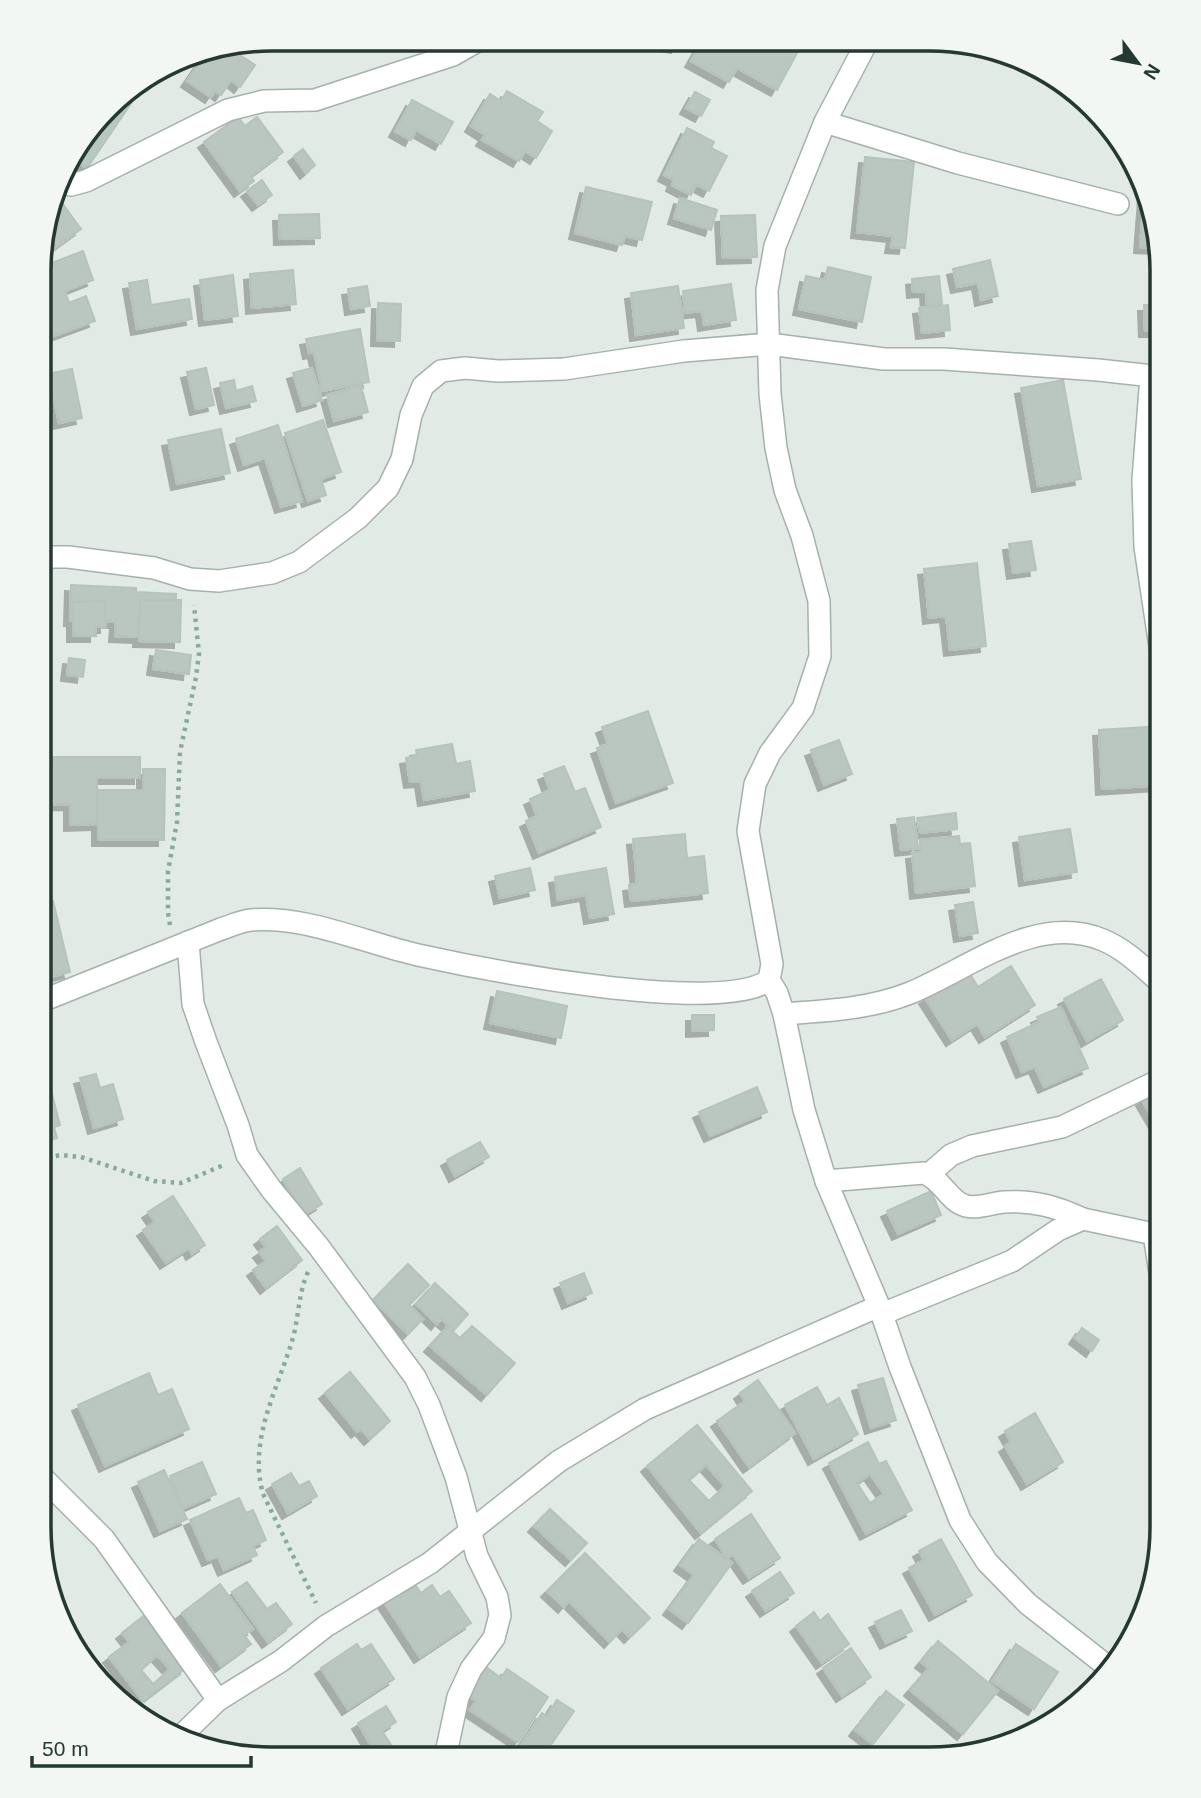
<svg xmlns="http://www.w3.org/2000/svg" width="1201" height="1798" font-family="Helvetica,sans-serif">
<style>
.building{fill:#bac7c1;stroke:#b5c3bc;stroke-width:2;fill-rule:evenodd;filter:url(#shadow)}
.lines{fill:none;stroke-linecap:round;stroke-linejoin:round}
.minor-casing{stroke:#a5b1ab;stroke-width:24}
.path{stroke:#86aa9b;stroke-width:4.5;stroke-dasharray:3.5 5;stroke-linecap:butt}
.minor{stroke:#fff;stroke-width:21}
.rim{fill:none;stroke:#243931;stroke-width:3.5}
</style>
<defs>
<filter id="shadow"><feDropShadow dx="-6" dy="6" stdDeviation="0" flood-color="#0004"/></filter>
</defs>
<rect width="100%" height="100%" fill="#e2eae5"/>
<!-- building -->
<g class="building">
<polygon points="639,40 678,40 677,47"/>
<polygon points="703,40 804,40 777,90 737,68 729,82 691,61"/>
<polygon points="226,46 255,65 240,87 231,80 221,95 215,91 211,97 187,81 209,49"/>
<polygon points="127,91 136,96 87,168 69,156 118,96"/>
<polygon points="507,91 543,112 537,121 552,131 536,158 525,151 519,161 482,140 485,135 471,126 490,94 501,101"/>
<polygon points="695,92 710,100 701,116 686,108"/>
<polygon points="412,100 453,122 441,144 416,130 411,140 395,131"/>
<polygon points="238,117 245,126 257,117 283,152 251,176 254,181 240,191 204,142"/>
<polygon points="687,128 714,142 711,148 727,156 709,191 696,184 691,195 672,185 674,180 664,175"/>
<polygon points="303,149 315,165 306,173 294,156"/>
<polygon points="865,157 914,162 905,248 891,247 893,236 857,232"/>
<polygon points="262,180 272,195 258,205 247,191"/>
<polygon points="1145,181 1158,248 1140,247"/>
<polygon points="586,187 652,202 642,240 625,236 622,245 575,233"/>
<polygon points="57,196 81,229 41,258 43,234 59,222 51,210"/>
<polygon points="680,198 717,210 711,230 674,218"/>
<polygon points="319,214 320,238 280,239 279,215"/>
<polygon points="755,215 757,257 723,258 721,216"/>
<polygon points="83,251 93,280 65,291 69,303 86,296 95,321 54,336 40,301 41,267"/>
<polygon points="990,260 998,296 981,300 978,283 957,287 953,269"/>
<polygon points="1157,266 1161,266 1162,271 1162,331 1145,331 1144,305 1159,305"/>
<polygon points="828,267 871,277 862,322 799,309 806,276 825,280"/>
<polygon points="293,270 296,304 252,308 250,274"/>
<polygon points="233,275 238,316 205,320 200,280"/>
<polygon points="939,276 942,304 927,305 926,291 913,292 912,279"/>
<polygon points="147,280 151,305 189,299 192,319 137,329 129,283"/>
<polygon points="731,284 736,320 704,325 702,311 685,313 683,291"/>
<polygon points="367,286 370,306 351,309 348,289"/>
<polygon points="678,286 684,328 636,335 631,293"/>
<polygon points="378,303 401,304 400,341 377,340"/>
<polygon points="948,305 950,330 922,333 919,308"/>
<polygon points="360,329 369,382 322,391 314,352 309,353 306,339"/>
<polygon points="206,368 214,405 196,409 187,372"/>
<polygon points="312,368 322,400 303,406 293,373"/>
<polygon points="72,369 82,418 59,423 48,374"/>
<polygon points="234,380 236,391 252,386 256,401 226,408 220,383"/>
<polygon points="1063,380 1081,479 1038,486 1021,388"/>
<polygon points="361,386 368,412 334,421 327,395"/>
<polygon points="323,420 341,472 321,479 326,495 308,501 285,433"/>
<polygon points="278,425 302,501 281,507 265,458 244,465 236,439"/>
<polygon points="221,429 230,473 177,484 168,440"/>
<polygon points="1031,541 1036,570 1013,573 1009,544"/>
<polygon points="977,563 986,646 950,650 946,616 929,618 924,569"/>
<polygon points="71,585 136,588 136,592 176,594 175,616 139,614 138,637 115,636 116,622 70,620"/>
<polygon points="140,600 181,600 180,642 139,641"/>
<polygon points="105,601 106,627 96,627 96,636 73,636 73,602"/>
<polygon points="40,647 50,648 41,711 40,710"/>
<polygon points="156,650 191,655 189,674 153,669"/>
<polygon points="69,658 85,660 83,677 67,675"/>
<polygon points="648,711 673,783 616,803 597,748 608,744 602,727"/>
<polygon points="1162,726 1162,785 1102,789 1099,730"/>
<polygon points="839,740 852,774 824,785 811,750"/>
<polygon points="452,744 456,764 470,761 475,791 424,800 421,781 410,782 406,758 417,756 416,750"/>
<polygon points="53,757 140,757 140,778 97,778 97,824 70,825 70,804 40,805 40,765 53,765"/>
<polygon points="564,766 575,792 585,788 601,827 539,853 526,821 537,816 530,799 550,790 544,774"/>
<polygon points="143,769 165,769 164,840 98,840 98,790 143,790"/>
<polygon points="956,813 957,829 920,833 917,818"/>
<polygon points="914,817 918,848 901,850 897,819"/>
<polygon points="1070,829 1077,872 1025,880 1019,837"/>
<polygon points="685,834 687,858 704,856 708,893 631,901 629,885 637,884 633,839"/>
<polygon points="959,836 960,844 970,843 975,886 916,893 912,853 921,852 920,840"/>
<rect x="1158" y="865" width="4" height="47"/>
<polygon points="530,868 535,890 500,898 495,876"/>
<polygon points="606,868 614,914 590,918 586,895 558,900 555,877"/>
<polygon points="53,901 70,972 39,980 39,904"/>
<polygon points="973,902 978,933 960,936 955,905"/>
<polygon points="1011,966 1035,1005 985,1037 977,1024 952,1040 925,998 968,971 978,987"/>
<polygon points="1101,979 1123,1020 1087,1041 1064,999"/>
<polygon points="497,991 567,1006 561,1038 490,1023"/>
<polygon points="1061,1007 1088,1068 1044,1087 1035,1067 1022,1072 1007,1037 1039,1022 1037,1017"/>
<polygon points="692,1015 714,1015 714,1030 692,1031"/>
<polygon points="96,1074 100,1088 113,1084 123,1119 94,1128 80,1078"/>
<polygon points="757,1087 767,1112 710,1136 699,1112"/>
<polygon points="1156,1092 1162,1104 1162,1127 1159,1129 1142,1100"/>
<polygon points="52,1094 60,1125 54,1127 57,1138 39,1143 39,1097"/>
<polygon points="480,1142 489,1157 455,1176 447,1160"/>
<polygon points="300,1168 322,1204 304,1215 283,1179"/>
<polygon points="931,1191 941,1215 898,1234 887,1211"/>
<polygon points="173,1196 205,1245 192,1254 189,1248 166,1263 143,1230 155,1222 148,1212"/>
<polygon points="277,1226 302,1260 266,1288 253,1270 266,1261 259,1252 266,1247 260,1239"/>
<polygon points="408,1264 429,1285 409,1305 423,1319 408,1334 373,1300"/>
<polygon points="584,1273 592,1293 568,1303 560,1283"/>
<polygon points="435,1283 468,1314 454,1330 441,1319 437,1324 416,1304"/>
<polygon points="472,1326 515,1363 487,1395 430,1346 447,1327 460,1338"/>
<polygon points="1082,1328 1099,1340 1092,1351 1075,1338"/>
<polygon points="350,1372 390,1421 370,1439 361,1429 357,1432 325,1393"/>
<polygon points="149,1373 158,1395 172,1389 189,1429 105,1466 78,1405"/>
<polygon points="883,1378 896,1420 871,1428 858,1385"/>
<polygon points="758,1380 795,1433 749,1467 717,1421 745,1401 740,1393"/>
<polygon points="817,1387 827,1405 839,1398 858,1434 814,1459 785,1405"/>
<polygon points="1035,1413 1063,1462 1027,1484 1005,1446 1011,1442 1005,1431"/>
<path d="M 697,1425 L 752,1491 L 701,1533 L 647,1466 ZM 706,1465 L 725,1486 L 709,1501 L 689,1480 Z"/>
<path d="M 868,1442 L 879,1464 L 886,1461 L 912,1510 L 866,1534 L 829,1463 ZM 870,1474 L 884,1494 L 870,1503 L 857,1483 Z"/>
<polygon points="202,1462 216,1494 184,1508 170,1476"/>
<polygon points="164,1470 187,1519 160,1531 138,1482"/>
<polygon points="291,1473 299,1486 309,1481 317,1496 288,1513 272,1484"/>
<polygon points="239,1498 246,1513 253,1510 266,1540 253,1546 257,1555 224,1570 218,1556 208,1560 190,1520"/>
<polygon points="550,1509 587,1543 571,1560 534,1526"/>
<polygon points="751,1514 780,1558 749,1578 733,1555 727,1558 715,1539"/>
<polygon points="699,1539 732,1563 688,1623 669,1609 694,1575 680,1565"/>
<polygon points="941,1539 972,1595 935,1615 909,1568 924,1560 919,1551"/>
<polygon points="585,1553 650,1618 630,1637 622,1629 610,1642 569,1601 564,1607 547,1591"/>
<polygon points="780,1572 794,1593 766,1611 752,1591"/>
<polygon points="247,1582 267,1609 276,1603 292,1624 268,1642 232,1592"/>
<polygon points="220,1584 253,1629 244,1635 251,1644 221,1666 182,1613"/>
<polygon points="432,1585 440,1597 449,1591 471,1623 420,1657 384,1602 396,1594 399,1597 416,1586 421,1593"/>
<polygon points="901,1610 912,1631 886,1643 875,1622"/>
<polygon points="814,1612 820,1621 828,1614 849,1644 822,1663 796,1626"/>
<path d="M 146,1614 L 186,1668 L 143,1701 L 109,1657 L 129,1642 L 122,1633 ZM 157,1655 L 170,1669 L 153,1684 L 141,1670 Z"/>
<polygon points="938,1641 998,1691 963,1734 910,1690 929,1668 921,1662"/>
<polygon points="357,1644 361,1650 371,1644 394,1679 348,1709 321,1668"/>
<polygon points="1016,1644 1058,1672 1034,1709 992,1681"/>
<polygon points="851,1648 871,1677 842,1696 823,1668"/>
<polygon points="486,1667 501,1678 507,1669 548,1697 518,1742 470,1710 476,1701 468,1696"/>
<polygon points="886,1691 904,1705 873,1744 855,1730"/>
<polygon points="557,1700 574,1711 542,1758 521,1745 542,1713 547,1716"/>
<polygon points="386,1706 396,1722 382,1731 391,1745 376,1754 358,1723"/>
</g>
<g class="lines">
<!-- minor casing -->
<g class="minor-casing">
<g id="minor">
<polyline points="825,122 958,163 1118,204"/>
<polyline points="60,182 71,185 86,181 228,110 264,101 315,100 453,55 481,39"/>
<polyline points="1151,376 1143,480 1145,547 1162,660"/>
<polyline points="40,557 68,557 154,568 190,579 219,581 272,573 299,562 358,518 388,488 402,459 411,415 423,386 441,371 465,368 498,371 564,369 684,351 769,344 884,359 944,359 1098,370 1162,377"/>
<polyline points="188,942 193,1004 206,1042 238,1125 247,1155 271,1189 319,1247 415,1377 429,1405 456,1477 477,1556 497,1597 500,1615 494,1638 471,1669 458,1697 445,1758"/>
<polyline points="769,980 777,993 784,1014 804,1110 826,1181 879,1306 900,1367 960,1520 987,1562 1028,1604 1112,1670"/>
<path d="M 39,1002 L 221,929 C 230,926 241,921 251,920 C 305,915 365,943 418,955 C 481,969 721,1016 769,980 L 772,964 L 748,831 L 755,784 L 770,753 L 803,708 L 820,656 L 819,601 L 802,536 L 785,490 L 776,448 L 770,394 L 767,290 L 775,246 L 825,122 L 868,40"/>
<path d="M 784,1014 C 826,1011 870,1009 910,993 C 969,969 1036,912 1103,940 C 1125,949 1144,968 1162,984"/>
<polyline points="929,1174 951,1155 972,1146 1062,1127 1162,1079"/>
<path d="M 826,1181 L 924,1173 C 942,1179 949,1202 966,1206 C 978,1209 992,1203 1004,1202 C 1034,1200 1057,1207 1083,1219"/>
<polyline points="1154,1234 1162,1286"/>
<polyline points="882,1314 1012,1261 1058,1230 1083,1219 1154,1234 1162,1232"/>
<polyline points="39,1474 104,1539 218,1700"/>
<polyline points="183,1734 218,1700 281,1661 326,1626 430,1563 559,1461 645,1409 879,1306"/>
</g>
</g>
<!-- path -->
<g class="path">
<polyline points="170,925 168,913 168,871 177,822 180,752 196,677 199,654 194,605"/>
<polyline points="39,1159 61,1155 81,1157 154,1181 181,1183 226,1164"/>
<path d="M 308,1272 C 298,1294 299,1318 292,1341 C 277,1391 248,1440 263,1494 L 316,1603"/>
</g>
<!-- minor -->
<use href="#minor" class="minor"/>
</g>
<!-- crop -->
<path d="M0 0H1201V1798H0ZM271 51H930A220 220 0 0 1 1150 271V1527A220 220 0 0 1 930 1747H271A220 220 0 0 1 51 1527V271A220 220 0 0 1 271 51Z" fill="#f2f7f4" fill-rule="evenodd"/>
<path class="rim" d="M271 51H930A220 220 0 0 1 1150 271V1527A220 220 0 0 1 930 1747H271A220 220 0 0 1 51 1527V271A220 220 0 0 1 271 51Z"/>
<!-- north arrow -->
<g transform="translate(1138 63) rotate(122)" stroke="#f2f7f4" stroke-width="5" paint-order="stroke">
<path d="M0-5L12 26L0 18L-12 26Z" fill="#243931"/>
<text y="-10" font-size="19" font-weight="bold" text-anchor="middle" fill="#243931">N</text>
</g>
<!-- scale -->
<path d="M32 1756v10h219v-10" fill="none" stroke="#243931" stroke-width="3.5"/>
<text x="42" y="1756" font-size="21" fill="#243931" stroke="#f2f7f4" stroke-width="5" paint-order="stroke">50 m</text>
</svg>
